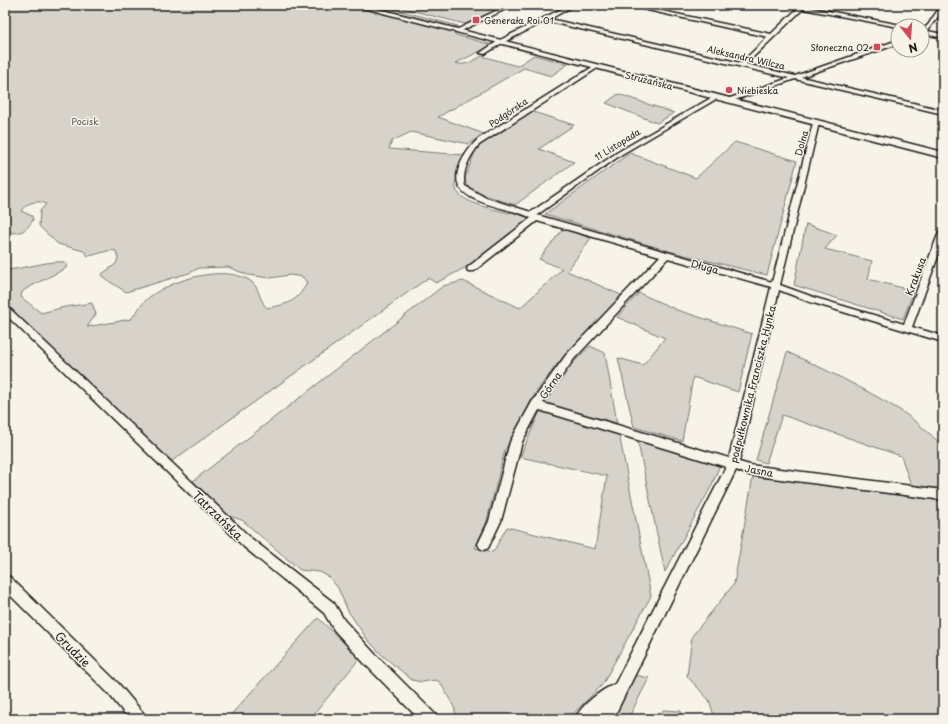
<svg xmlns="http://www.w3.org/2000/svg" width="948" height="724" font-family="'Playpen Sans',sans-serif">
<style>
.green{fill:#d7d3cb;stroke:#7a7874}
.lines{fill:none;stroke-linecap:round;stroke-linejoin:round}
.street-casing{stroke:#1c1c1c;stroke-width:3}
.secondary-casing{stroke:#1c1c1c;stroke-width:3}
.street{fill:#f7f3e8;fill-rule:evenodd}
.secondary{fill:#f7f3e8;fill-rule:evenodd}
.poi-dot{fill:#d1495b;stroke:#f7f3e8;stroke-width:1.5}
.labels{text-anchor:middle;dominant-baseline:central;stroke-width:3;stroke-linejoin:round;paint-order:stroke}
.far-poi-label{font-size:9px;fill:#1c1c1c;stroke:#f7f3e8;text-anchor:start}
.far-street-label{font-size:9px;fill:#1c1c1c;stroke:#f7f3e8}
.far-park-label{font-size:9px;fill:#545351;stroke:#f7f3e8}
.street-label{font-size:10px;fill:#1c1c1c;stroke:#f7f3e8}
.near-street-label{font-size:12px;fill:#1c1c1c;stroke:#f7f3e8}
</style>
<rect width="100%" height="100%" fill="#f7f3e8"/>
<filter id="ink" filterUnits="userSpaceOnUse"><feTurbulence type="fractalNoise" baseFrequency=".025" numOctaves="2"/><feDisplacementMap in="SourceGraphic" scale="8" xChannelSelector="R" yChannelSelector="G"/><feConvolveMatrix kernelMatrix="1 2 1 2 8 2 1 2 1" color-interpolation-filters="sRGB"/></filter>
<g filter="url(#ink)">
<!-- green -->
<g class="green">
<path d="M 5,5 L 351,5 L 452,31 L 456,35 L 493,45 L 456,63 C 465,67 474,60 482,56 L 517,66 L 534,55 L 568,64 L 551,76 L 524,68 L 438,117 L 484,134 L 469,144 L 411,132 L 392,141 L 389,149 L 464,155 C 462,164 453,179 456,189 C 460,203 497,210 509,213 L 512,211 L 527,216 L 528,220 L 472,264 L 436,283 L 428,278 L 172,461 L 5,307 L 5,270 C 20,270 56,258 67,263 L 66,268 L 26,289 L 22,292 L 21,297 L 41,313 L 65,307 L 92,303 L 96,314 L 87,327 L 131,319 C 137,312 143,301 151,296 C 174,279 223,265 249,280 C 260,286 258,299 267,308 C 288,304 296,303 307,283 L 303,277 L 290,275 L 270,278 L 248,275 L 228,267 L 199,268 L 189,273 L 126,292 L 104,278 L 102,274 L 116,264 L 118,258 L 116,251 C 107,249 98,255 88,256 L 84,251 L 58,244 L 39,226 L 40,211 L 46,204 C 37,199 26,203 21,211 L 32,216 L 33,220 C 27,229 23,233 12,233 L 8,230 L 5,230 Z"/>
<polygon points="368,5 379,5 458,26 453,27"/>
<polygon points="390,5 507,5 465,24"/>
<polygon points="618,94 674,113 657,123 606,103"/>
<polygon points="530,111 574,125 539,149 574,162 515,205 466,189 465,178 477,146"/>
<polygon points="735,142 797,161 767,275 672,252 545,214 630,153 696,178"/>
<polygon points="806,224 837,235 825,249 872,261 868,279 914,291 903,319 794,285"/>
<polygon points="563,229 591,238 567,271 623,296 558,363 536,392 505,450 486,524 475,548 493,552 507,527 595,549 607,476 520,457 540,411 619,434 651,596 602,685 568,719 457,719 454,707 440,682 435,680 422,682 412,680 382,655 367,639 348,611 338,588 329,577 320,572 300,570 242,520 226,515 193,481 443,286 463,281 520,308 562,269 539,259"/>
<polygon points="639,293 677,310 752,334 738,392 693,377 682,441 634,427 618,358 643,365 665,338 617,317"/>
<polygon points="590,346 605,353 617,423 543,403 567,369"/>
<path d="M 787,352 C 825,369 863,388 898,409 C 914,419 929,433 943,446 L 943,489 L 911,485 L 901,456 L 782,415 L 766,463 L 756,460 Z"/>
<polygon points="637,438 721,462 712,485 665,572"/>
<polygon points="753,476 943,501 943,719 715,719 709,700 687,676 692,636 734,584"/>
<polygon points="318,618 360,658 310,719 227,719"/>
<polygon points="635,675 649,678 628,719 612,719"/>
<polygon points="663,710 681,711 683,719 660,719"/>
</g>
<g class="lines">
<!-- street casing -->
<g class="street-casing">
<g id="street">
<polygon points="508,5 514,5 459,32 454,31"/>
<polygon points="569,5 575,5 550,19 741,63 768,37 625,5 634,5 771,34 798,8 789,5 802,6 901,25 902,26 898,26 898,27 803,9 746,64 795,76 898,40 898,44 801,77 943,110 943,114 795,79 729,102 726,100 727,99 789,78 546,21 502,43 485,54 480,53 498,41"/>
<polygon points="941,5 943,5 943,10 927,31 943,34 943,38 925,34 922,36 922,30 928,25"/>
<path d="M 594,66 L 599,67 L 479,145 C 470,156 461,172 465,186 L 486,198 L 531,212 L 618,152 L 716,95 L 719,97 L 718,98 L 622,154 L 537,215 L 772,282 L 813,123 L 816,121 L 819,123 L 780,285 L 816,298 L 904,324 L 939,232 L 943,230 L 943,243 L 912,327 L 943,336 L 943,342 L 810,302 L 779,290 L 739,462 L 750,465 L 943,490 L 943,500 L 749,475 L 736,470 L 613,719 L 597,719 L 600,713 L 594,719 L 575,719 C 581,705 601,690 615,684 L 726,467 L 539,410 L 522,442 L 501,521 L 488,548 L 484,550 L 480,548 L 478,544 L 489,521 L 510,442 L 532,402 L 566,355 L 660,256 L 537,221 L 474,271 L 468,271 L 467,269 L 468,267 L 531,218 C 511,206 449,205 458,171 C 461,159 469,148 478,139 ZM 668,258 L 771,287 L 729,458 L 543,403 L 574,359 Z"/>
<polygon points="5,306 8,307 252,539 334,603 344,620 375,654 435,714 438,719 419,719 365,664 334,630 324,613 244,547 5,314"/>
<polygon points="5,575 10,577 118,683 144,714 147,719 129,719 108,693 5,590"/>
</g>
</g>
<!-- secondary casing -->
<g class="secondary-casing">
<polygon id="secondary" points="352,5 363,5 943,152 943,158"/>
</g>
<!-- street -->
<use href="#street" class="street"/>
<!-- secondary -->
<use href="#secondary" class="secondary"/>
</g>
</g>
<!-- markers -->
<g class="poi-dot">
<rect x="472" y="16" width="8" height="8" rx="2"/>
<rect x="873" y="43" width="8" height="8" rx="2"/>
<circle cx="729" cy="90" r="4"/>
</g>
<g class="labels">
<!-- far-poi labels -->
<g class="far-poi-label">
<text x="484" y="20">Generała Roi 01</text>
<text x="869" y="47" text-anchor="end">Słoneczna 02</text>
<text x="737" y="90">Niebieska</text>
</g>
<!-- far-street labels -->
<g class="far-street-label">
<text transform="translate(746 57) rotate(13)">Aleksandra Wilcza</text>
<text transform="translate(649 80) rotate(14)">Strużańska</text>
<text transform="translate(508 112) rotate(-34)">Podgórska</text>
<text transform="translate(801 143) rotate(-74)">Dolna</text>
<text transform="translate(617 144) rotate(-32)">11 Listopada</text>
</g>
<!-- far-park labels -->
<g class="far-park-label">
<text x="85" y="121">Pocisk</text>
</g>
<!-- street labels -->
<g class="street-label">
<text transform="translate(705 266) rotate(15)">Długa</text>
<text transform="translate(915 276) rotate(-69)">Krakusa</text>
<text transform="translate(752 384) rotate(-76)">podpułkownika Franciszka Hynka</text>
<text transform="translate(550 385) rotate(-55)">Górna</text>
<text transform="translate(759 470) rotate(11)">Jasna</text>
</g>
<!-- near-street labels -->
<g class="near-street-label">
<text transform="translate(218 515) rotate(44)">Tatrzańska</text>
<text transform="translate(73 649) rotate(45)">Grudzie</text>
</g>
</g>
<!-- margin -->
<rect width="948" height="724" fill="none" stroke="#f7f3e8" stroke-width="20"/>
<rect x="10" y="10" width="928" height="704" fill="none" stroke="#1c1c1c" stroke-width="1.5" filter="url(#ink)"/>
<!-- north arrow -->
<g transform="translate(910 38) rotate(163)"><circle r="19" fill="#f7f3e8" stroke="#9f9d96"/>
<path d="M0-3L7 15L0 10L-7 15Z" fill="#d1495b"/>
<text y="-6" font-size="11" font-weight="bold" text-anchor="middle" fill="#1c1c1c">N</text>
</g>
</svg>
